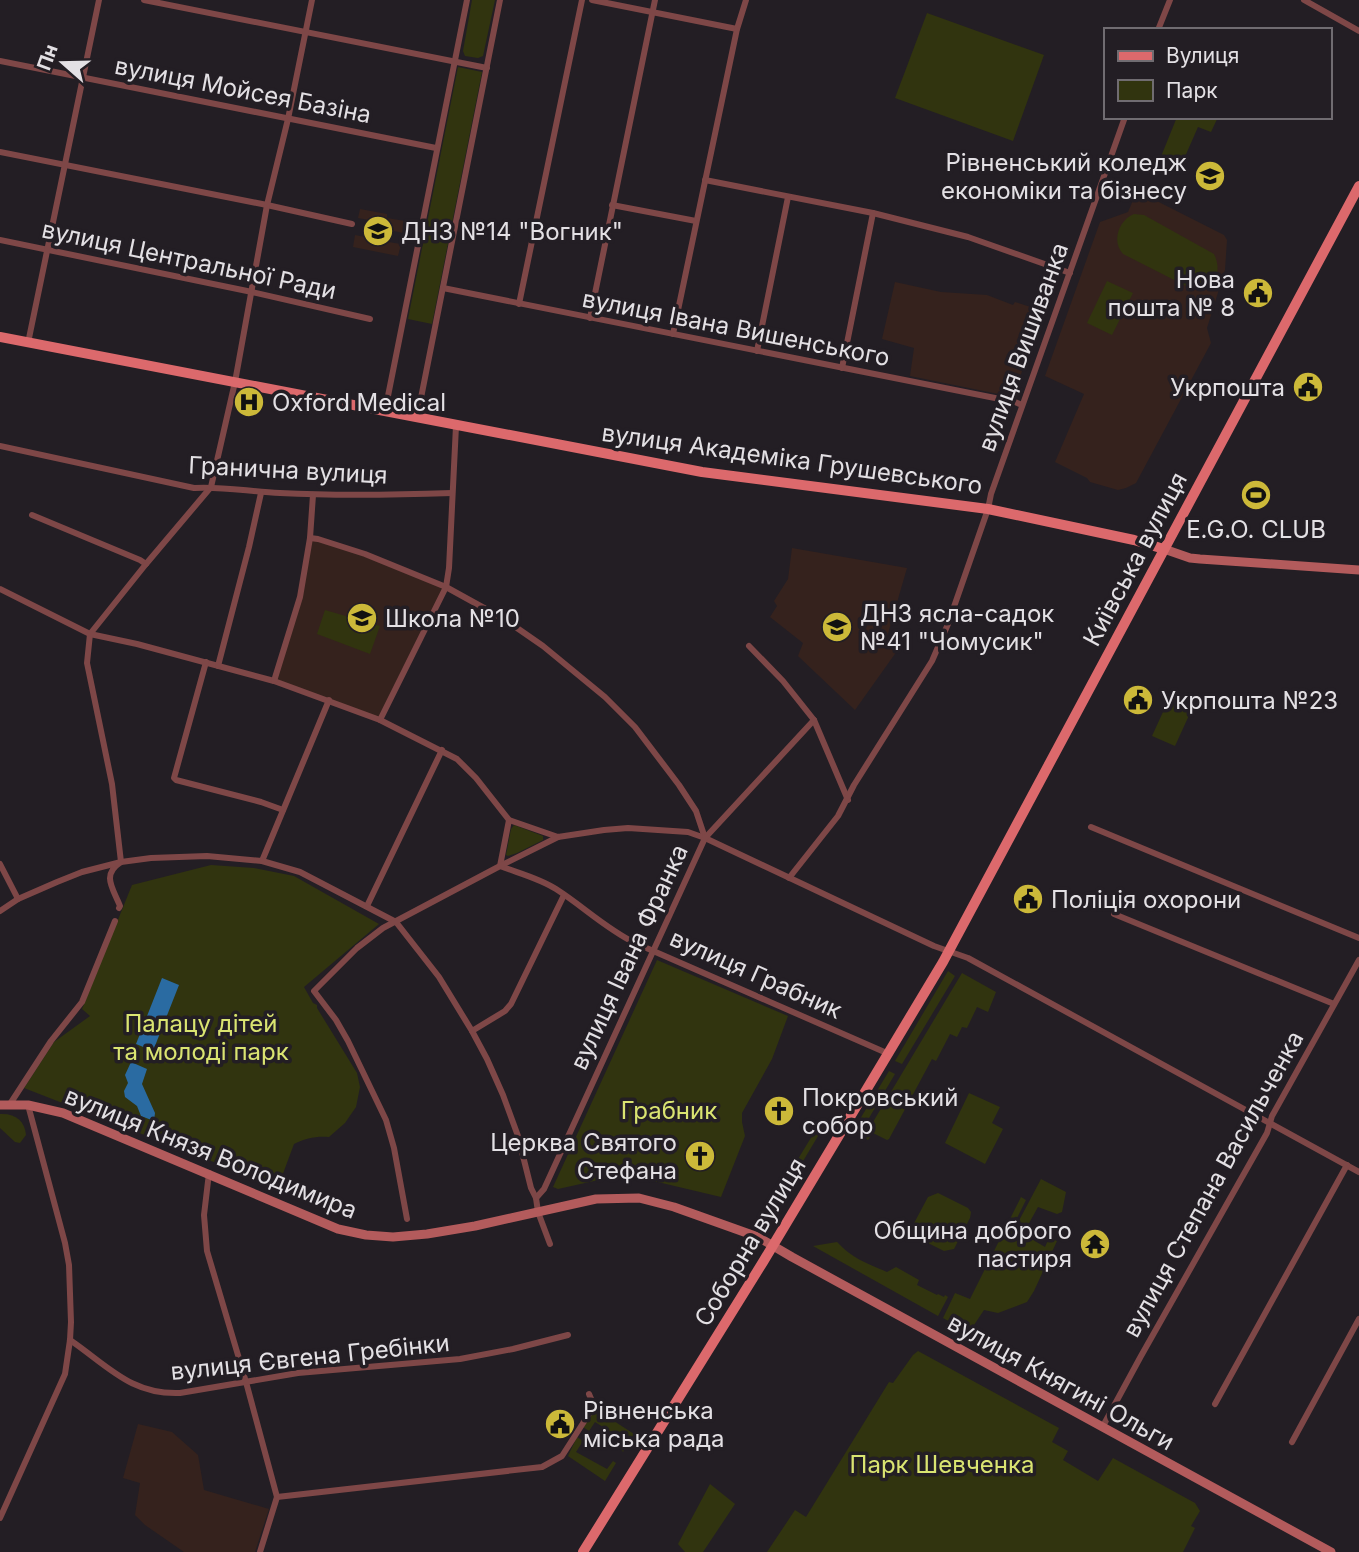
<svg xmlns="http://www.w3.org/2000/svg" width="1359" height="1552" font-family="Inter,sans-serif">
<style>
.education{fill:#35221d}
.green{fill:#31340f}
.water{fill:#2a6ba2}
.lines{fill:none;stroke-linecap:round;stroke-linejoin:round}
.street{stroke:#7e4747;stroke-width:6}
.secondary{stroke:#b35b5c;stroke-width:9}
.primary{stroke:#dc696c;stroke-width:10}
.labels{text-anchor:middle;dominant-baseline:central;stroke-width:7;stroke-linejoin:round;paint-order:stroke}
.street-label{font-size:24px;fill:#e3e0e4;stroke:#231e24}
.poi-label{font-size:24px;fill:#e3e0e4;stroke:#231e24;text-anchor:start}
.park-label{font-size:24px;fill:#dae471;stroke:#231e24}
</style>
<rect width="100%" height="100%" fill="#231e24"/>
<!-- education -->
<g class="education">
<polygon points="1137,191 1224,235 1227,240 1225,270 1207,328 1211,343 1136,483 1126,488 1118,490 1090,482 1087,478 1055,462 1084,394 1045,376 1100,222 1128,212"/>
<polygon points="360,209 387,214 387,218 405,221 403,233 385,229 382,241 401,244 398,256 353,247 355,235 370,238 374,221 358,218"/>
<polygon points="895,282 941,292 987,295 1013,305 1015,302 1043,311 1013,397 910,376 914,348 882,339"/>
<polygon points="310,538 318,539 446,587 380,720 274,681 288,638"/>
<polygon points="792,548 907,568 887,637 897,651 855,710 798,656 803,643 770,617 777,606 774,601 788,579"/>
<polygon points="138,1424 172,1432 198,1455 204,1490 269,1509 255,1552 184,1552 145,1525 135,1515 140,1483 123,1478"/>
</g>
<!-- green -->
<g class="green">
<polygon points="472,0 495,0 483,56 478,58 465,56 463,51"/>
<polygon points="927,13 1044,55 1013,141 895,98"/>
<polygon points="458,67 482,72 432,324 408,319"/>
<polygon points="1177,117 1218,117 1211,132 1198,127 1180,168 1160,159"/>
<path d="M 1134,214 L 1144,215 L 1214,254 C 1224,275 1212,289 1190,288 L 1123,254 C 1111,241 1119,220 1134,214 Z"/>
<polygon points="1107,281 1133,293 1112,335 1087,323"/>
<polygon points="325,610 380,626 370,654 317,634"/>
<polygon points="1168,701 1191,711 1175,746 1152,736"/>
<polygon points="514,825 543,836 543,840 517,853 508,856 506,855 511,829"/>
<path d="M 211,865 L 254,868 L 294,876 L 379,924 L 304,987 L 313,1003 L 317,1005 L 317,1008 L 357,1073 L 360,1087 L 356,1107 L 345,1123 L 329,1137 C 316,1136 306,1138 294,1144 L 278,1187 L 24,1088 L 54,1042 L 90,1016 L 82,1009 L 132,885 Z"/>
<polygon points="657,960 788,1016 772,1059 742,1113 742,1122 745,1136 721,1197 645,1179 612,1177 558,1189 553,1187"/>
<polygon points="948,971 955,976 902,1064 895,1061"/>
<polygon points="962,973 996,992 988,1012 977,1007 967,1028 962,1027 957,1037 950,1034 936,1061 932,1059 889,1139 887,1140 873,1133 868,1140 864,1137"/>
<polygon points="889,1071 895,1074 859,1135 855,1130 857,1124"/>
<polygon points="969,1093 1000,1107 992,1123 1003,1129 985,1164 945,1143"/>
<path d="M 0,1114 C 15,1113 25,1121 26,1135 L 20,1143 L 15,1142 L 0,1128 Z"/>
<polygon points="823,1118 827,1121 778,1203 770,1205"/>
<polygon points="1041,1179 1066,1192 1062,1212 1057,1214 1038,1207 1023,1234 1045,1247 1049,1238 1057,1241 1034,1291 1027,1302 998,1313 984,1310 974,1325 961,1328 943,1318 955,1293 970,1299 1021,1197 1026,1200 1011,1230 1013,1232"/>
<polygon points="938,1193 968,1208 971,1212 970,1218 954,1249 944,1251 922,1240 912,1227 928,1197"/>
<path d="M 837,1242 C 852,1258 866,1263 887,1272 L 896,1267 L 919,1280 L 917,1285 L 937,1295 L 938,1294 L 944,1297 L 945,1295 L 948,1297 L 938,1316 L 813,1246 Z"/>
<polygon points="918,1351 1059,1428 1052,1442 1068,1451 1063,1460 1098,1481 1113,1458 1195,1503 1200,1511 1191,1526 1195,1528 1183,1552 767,1552 795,1510 806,1517 889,1382 893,1383 913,1355"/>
<polygon points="594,1411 600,1412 634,1434 623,1452 620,1448 624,1440 595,1422 589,1431 583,1427"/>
<polygon points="577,1437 583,1441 576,1452 607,1469 613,1461 616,1463 605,1481 568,1456"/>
<polygon points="710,1484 735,1504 703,1552 685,1552 678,1544"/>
</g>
<!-- water -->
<g class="water">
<polygon points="162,978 179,985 153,1051 136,1044"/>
<polygon points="131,1062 147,1069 142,1084 155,1113 154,1121 141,1116 137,1106 125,1097 124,1091 128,1083 125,1075"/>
</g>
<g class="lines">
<!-- street -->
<g class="street">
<polyline points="144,0 487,68"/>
<polyline points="592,0 737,29"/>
<polyline points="1304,0 1359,31"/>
<polyline points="1158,30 1170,0"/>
<polyline points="0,61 436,148"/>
<polyline points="0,152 267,205 352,224"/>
<polyline points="705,180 873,213 968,237 1070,273"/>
<polyline points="612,205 696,221"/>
<polyline points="0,240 252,292 370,319"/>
<polyline points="443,288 1015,402 1022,405"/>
<polyline points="519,304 582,0"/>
<polyline points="590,318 655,0"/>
<polyline points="673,334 737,29 746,0"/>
<polyline points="28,343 99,0"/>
<polyline points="757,351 788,197"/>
<polyline points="842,368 873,213"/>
<polyline points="385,411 467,0"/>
<polyline points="417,418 500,0"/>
<path d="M 0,446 L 194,488 C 222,486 251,492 280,493 C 337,496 394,495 452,493"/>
<polyline points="32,515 140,560 146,564"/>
<polyline points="310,538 318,539 365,554 446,587 504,619 543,646 605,697 635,727 679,785 696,811 705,838"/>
<polyline points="0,589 90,634 137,644 274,681 380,720 457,759 476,778 509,820 558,837 604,830 628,828 688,832 705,838 934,946 968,958 1359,1172"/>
<polyline points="749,646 783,681 814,720 848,800"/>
<polyline points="206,662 174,778 176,780 261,802 283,810"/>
<polyline points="218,666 249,547 261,493"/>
<polyline points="274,681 300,597 310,538 313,495"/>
<polyline points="380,720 446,587 449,568 456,426"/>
<polyline points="1091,827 1359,938"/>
<polyline points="262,861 329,700"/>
<polyline points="0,864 18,899"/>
<path d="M 500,866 C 518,873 539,878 556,889 C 584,907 605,928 635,943 L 889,1054"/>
<polyline points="500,866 509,820"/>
<polyline points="789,878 838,816 854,785 932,661 948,624 988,509 991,494 1125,117"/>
<polyline points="367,906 442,750"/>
<path d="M 119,908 L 120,906 C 113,888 101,875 121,862 L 112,784 L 87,663 L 90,634 L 146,564 L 211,487 L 235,382 L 267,205 L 288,119 L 312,0"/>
<polyline points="0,911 18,899 57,882 82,872 121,862 151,858 207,856 262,861 300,872 396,922 439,977 472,1031 487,1059 503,1095 518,1136 531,1188 536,1198 538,1212 550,1244"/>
<polyline points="1114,914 1334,1004"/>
<polyline points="472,1031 505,1011 511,1004 564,895"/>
<polyline points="10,1104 51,1041 82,1002 115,921"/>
<polyline points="209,1173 204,1215 207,1251 246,1382 277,1497 260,1552"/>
<polyline points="536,1198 544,1189 705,838 814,720"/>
<polyline points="407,1219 394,1148 386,1120 348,1041 336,1020 314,991 357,948 383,928 500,866 558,837"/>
<path d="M 70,1340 C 108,1366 131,1395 180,1393 L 298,1373 L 460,1359 L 513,1349 L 568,1335"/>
<polyline points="1215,1404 1347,1165"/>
<polyline points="1103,1426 1141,1356 1267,1133 1272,1116 1359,960"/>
<polyline points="1292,1442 1359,1319"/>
<polyline points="277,1497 542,1467 562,1456 594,1406 589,1394"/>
<polyline points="0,1518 65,1374 70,1340 71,1322 69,1265 65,1243 28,1105"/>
</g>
<!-- secondary -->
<g class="secondary">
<polyline points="1164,549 1190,558 1200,559 1359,570"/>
<polyline points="0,1105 28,1105 63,1113 338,1229 366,1235 393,1237 427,1234 475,1226 596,1199 639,1198 674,1207 758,1237 792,1257 1331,1552"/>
</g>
<!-- primary -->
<g class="primary">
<polyline points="0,337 702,472 988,509 1134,540 1164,549"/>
<polyline points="583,1552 763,1262 943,962 1359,186"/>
</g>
</g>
<!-- icons -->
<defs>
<g id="university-disc" transform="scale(1.575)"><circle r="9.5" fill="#ccb939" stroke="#231e24"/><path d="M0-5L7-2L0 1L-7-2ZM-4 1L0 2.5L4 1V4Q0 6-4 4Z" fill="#111"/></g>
<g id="school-disc" transform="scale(1.575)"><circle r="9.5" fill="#ccb939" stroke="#231e24"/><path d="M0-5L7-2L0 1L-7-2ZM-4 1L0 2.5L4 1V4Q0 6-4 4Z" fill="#111"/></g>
<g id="civic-disc" transform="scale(1.575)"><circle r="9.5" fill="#ccb939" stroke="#231e24"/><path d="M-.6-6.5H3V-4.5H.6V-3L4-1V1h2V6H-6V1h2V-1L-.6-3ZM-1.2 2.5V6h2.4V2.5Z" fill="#111"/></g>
<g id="hospital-disc" transform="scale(1.575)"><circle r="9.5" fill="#ccb939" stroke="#231e24"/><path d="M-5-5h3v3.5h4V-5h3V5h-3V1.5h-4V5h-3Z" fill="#111"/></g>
<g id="stadium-disc" transform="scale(1.575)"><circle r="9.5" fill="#ccb939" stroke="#231e24"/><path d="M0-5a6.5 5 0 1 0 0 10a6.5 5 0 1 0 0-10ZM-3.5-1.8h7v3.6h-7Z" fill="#111"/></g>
<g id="church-disc" transform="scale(1.575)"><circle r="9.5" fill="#ccb939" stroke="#231e24"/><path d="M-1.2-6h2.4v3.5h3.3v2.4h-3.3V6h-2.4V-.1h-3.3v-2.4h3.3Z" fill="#111"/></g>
<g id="temple-disc" transform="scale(1.575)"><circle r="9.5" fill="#ccb939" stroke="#231e24"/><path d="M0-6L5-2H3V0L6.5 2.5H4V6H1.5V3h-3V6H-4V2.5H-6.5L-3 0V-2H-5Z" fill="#111"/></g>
</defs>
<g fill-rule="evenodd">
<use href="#university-disc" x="1210" y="176"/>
<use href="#school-disc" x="378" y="231"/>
<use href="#civic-disc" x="1258" y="293"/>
<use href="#civic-disc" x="1308" y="387"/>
<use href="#hospital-disc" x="249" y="402"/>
<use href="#stadium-disc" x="1256" y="495"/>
<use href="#school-disc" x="362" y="618"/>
<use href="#school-disc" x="837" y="627"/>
<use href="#civic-disc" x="1138" y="700"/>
<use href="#civic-disc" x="1028" y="899"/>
<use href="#church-disc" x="779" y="1111"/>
<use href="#church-disc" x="700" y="1156"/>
<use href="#temple-disc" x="1095" y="1244"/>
<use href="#civic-disc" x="560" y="1424"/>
</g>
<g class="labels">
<!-- street labels -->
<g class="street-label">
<text transform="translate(243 90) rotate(11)">вулиця Мойсея Базіна</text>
<text transform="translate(189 260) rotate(12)">вулиця Центральної Ради</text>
<text transform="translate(736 328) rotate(11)">вулиця Івана Вишенського</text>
<text transform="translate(1023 347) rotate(-70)">вулиця Вишиванка</text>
<text transform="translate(792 459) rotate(8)">вулиця Академіка Грушевського</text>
<text transform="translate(288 470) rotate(3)">Гранична вулиця</text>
<text transform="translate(1135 559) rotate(-62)">Київська вулиця</text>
<text transform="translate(629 957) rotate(-65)">вулиця Івана Франка</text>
<text transform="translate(756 974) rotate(24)">вулиця Грабник</text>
<text transform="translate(211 1153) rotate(22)">вулиця Князя Володимира</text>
<text transform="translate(1213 1184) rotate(-61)">вулиця Степана Васильченка</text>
<text transform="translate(750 1242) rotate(-59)">Соборна вулиця</text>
<text transform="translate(310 1357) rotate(-6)">вулиця Євгена Гребінки</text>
<text transform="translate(1061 1382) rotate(29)">вулиця Княгині Ольги</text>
</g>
<!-- poi labels -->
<g class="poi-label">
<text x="1187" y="162" text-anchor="end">Рівненський коледж<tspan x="1187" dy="28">економіки та бізнесу</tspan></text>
<text x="401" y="231">ДНЗ №14 "Вогник"</text>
<text x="1235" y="279" text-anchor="end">Нова<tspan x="1235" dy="28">пошта № 8</tspan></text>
<text x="1285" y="387" text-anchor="end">Укрпошта</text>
<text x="272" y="402">Oxford Medical</text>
<text x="1256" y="529" text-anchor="middle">E.G.O. CLUB</text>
<text x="860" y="613">ДНЗ ясла-садок<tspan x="860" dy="28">№41 "Чомусик"</tspan></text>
<text x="385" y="618">Школа №10</text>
<text x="1161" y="700">Укрпошта №23</text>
<text x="1051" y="899">Поліцiя охорони</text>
<text x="802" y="1097">Покровський<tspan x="802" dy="28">собор</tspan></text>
<text x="677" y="1142" text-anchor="end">Церква Святого<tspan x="677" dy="28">Стефана</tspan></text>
<text x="1072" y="1230" text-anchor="end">Община доброго<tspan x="1072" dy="28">пастиря</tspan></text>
<text x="583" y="1410">Рівненська<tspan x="583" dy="28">міська рада</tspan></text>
</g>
<!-- park labels -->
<g class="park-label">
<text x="201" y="1023">Палацу дітей<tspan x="201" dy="28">та молоді парк</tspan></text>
<text x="669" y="1110">Грабник</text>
<text x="942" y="1464">Парк Шевченка</text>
</g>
</g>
<!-- legend -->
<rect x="1104" y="28" width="228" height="91" fill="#231e24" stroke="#706c71" stroke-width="2"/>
<rect x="1118" y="51" width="35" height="10" fill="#dc696c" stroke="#706c71" stroke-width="2"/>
<text x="1166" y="63" font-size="21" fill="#e3e0e4">Вулиця</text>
<rect x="1118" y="80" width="35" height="21" fill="#31340f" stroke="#706c71" stroke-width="2"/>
<text x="1166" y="98" font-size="21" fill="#e3e0e4">Парк</text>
<!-- north arrow -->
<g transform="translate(63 63) rotate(290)" stroke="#231e24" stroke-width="5" paint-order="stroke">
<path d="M0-5L12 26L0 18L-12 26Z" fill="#e3e0e4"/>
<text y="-10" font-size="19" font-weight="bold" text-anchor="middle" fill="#e3e0e4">Пн</text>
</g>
</svg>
